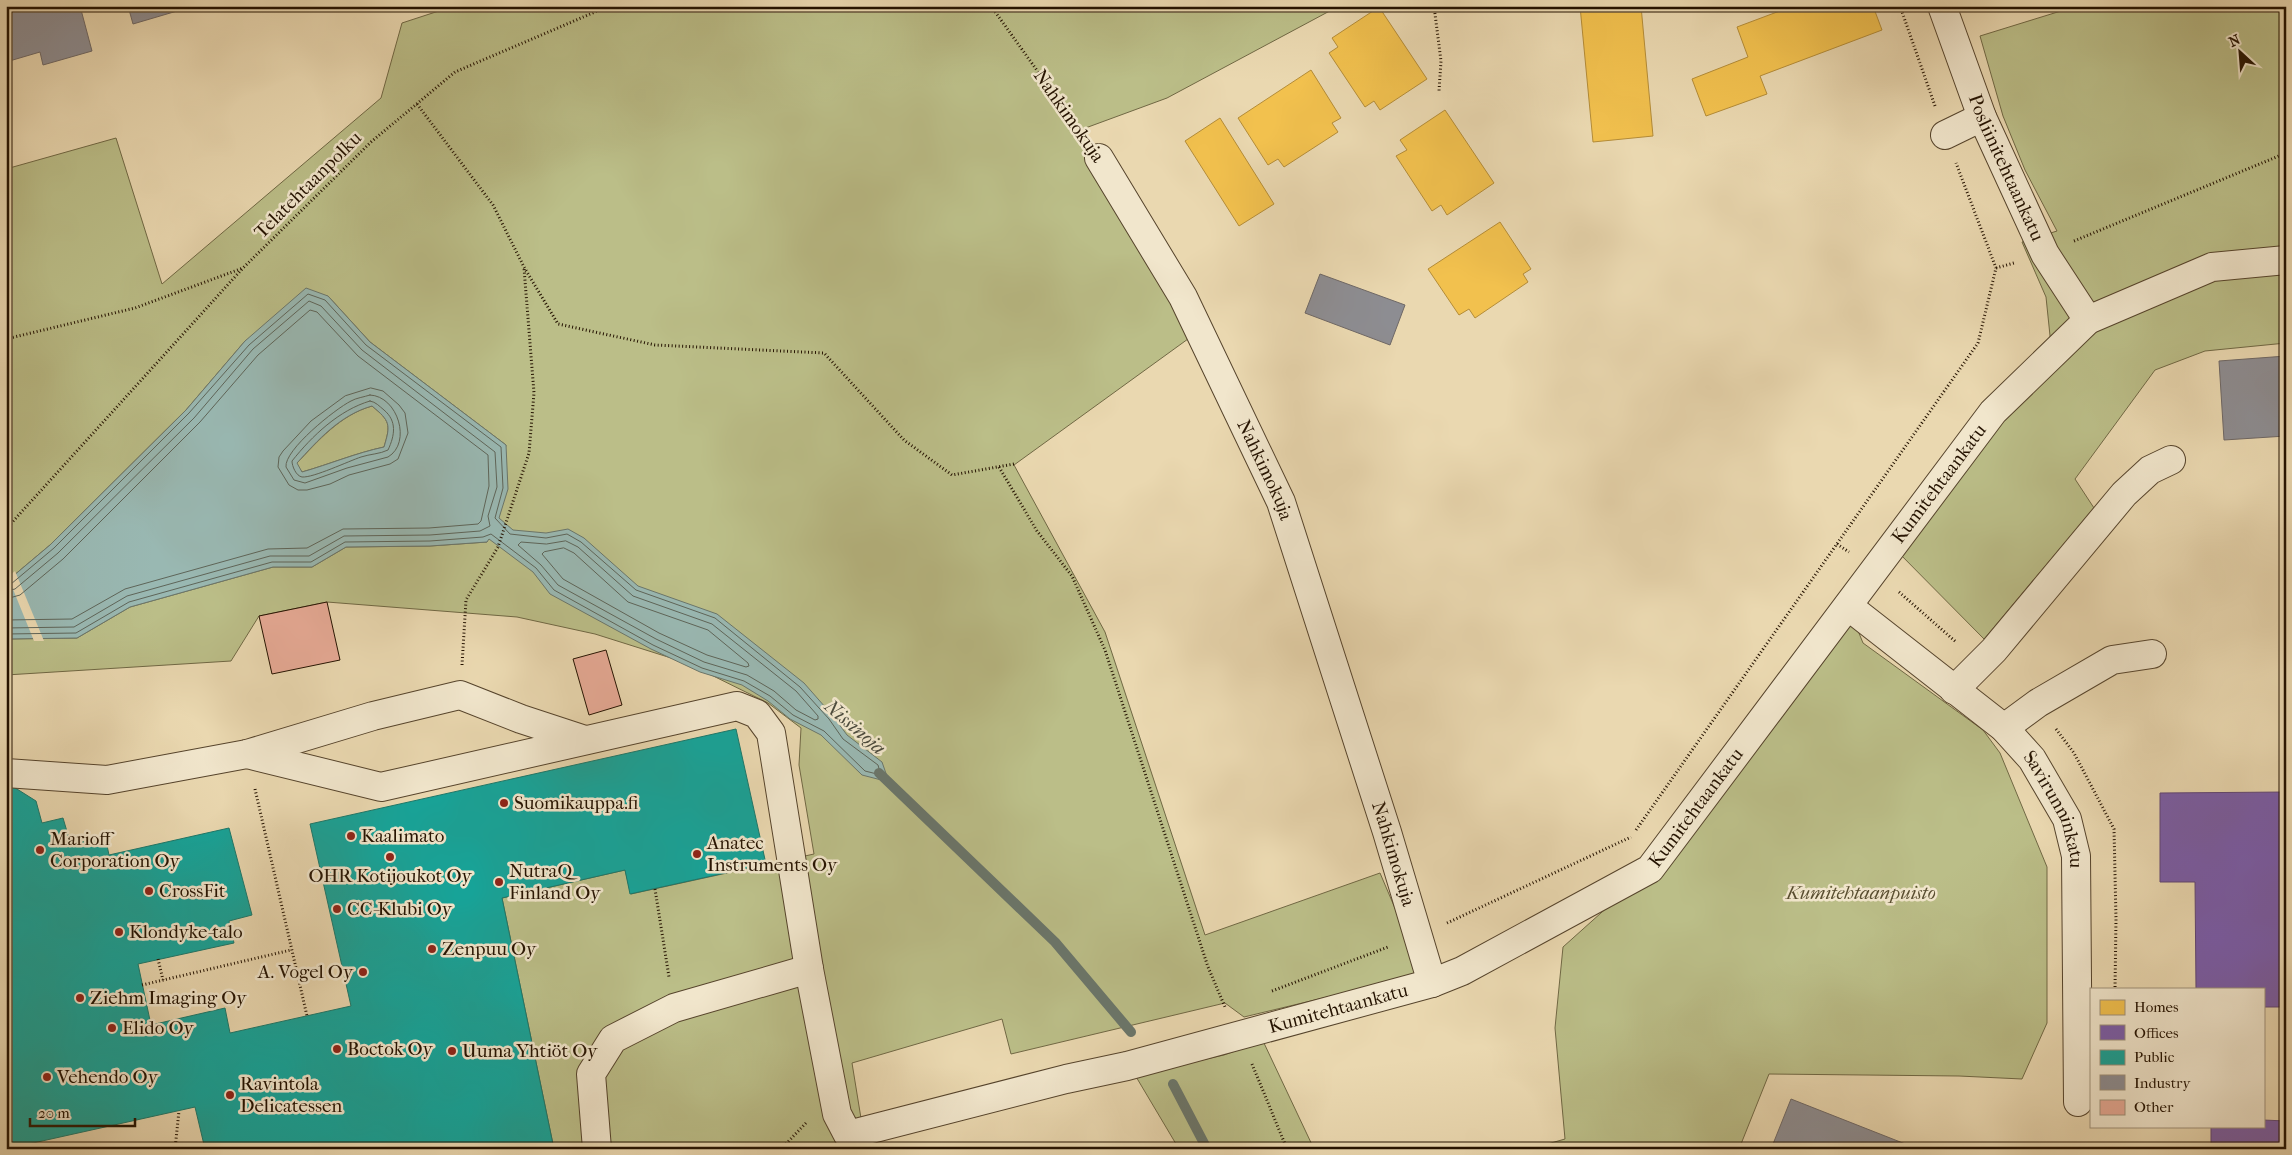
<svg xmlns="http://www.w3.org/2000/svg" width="2292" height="1155" font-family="'IM FELL French Canon',serif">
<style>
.green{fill:#bbbe88;stroke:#706844}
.water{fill:#99b8b2;stroke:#6a766b;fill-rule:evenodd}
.pier{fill:#ead8b0}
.homes{fill:#f2c14e;stroke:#b48c37}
.offices{fill:#7b5ea7;stroke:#614775}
.public{fill:#17a398;stroke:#1b786a}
.industry{fill:#8d8d92;stroke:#6e6866}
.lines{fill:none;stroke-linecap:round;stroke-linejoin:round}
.shore{stroke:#5e6559;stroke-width:1}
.stream{stroke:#6a766b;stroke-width:10}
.building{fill:#e7aa96;stroke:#241200}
.minor-casing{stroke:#56442c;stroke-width:30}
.path{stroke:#241200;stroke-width:3;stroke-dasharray:1 2.5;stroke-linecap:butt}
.minor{stroke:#f1e6cc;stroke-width:28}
.poi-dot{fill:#8f2418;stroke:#f1e6cc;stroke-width:2}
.labels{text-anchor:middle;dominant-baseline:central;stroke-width:5;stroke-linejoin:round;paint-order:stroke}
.street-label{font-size:19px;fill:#241200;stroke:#f1e6cc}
.poi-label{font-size:19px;fill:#241200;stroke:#f1e6cc;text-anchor:start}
.park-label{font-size:19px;font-style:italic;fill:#594e30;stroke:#f1e6cc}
.water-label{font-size:20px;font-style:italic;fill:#4d4c3e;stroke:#f1e6cc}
</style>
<rect width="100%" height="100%" fill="#ead8b0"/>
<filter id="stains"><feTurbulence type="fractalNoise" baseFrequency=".004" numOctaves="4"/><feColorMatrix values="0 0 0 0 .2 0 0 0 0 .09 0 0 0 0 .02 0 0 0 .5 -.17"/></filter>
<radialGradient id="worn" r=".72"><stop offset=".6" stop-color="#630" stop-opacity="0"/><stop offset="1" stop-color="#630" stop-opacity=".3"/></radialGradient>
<!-- green -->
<g class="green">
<polygon points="454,6 1339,6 1167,98 1080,130 1099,158 1199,331 1014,465 1105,632 1205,935 1380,873 1423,974 1244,1017 1225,1003 1011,1054 1002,1019 852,1063 866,1149 554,1149 502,898 625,870 631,894 814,854 799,765 801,728 768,703 687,663 595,634 517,617 327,602 259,616 231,661 6,675 6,639 77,638 130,607 273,567 312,567 346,547 430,546 487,542 506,445 370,342 328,296 245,341 186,410 50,545 6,582 6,169 116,138 162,284 381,98 402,23"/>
<polygon points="2077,6 2286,6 2286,343 2205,351 2155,370 2075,479 2094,508 1984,639 1893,547 2052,355 2046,297 2022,242 2057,231 2025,170 2003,116 1980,36"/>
<path d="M 372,406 C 390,421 391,424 384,447 C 356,453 330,464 302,472 L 296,464 C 318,441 340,415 372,406 Z"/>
<polygon points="1848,606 1863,643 1983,730 2000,753 2047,867 2047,1023 2022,1079 1959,1076 1769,1074 1739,1149 1530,1149 1565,1139 1555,1028 1563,947 1650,869"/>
<polygon points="1263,1041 1314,1149 1179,1149 1135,1075 1224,1055"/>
</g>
<!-- water -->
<path class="water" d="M 306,288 L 328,296 L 370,342 L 506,445 L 508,489 L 499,518 L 513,530 L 546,533 L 568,529 L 584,538 L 638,586 L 717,614 L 804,683 L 833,716 L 847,735 L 882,762 L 889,782 L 862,775 L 821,735 L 790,719 L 768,701 L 742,685 L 700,672 L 651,649 L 550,594 L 533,572 L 489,539 L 487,542 L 430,546 L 346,547 L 312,567 L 273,567 L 130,607 L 77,638 L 6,639 L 6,582 L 50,545 L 186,410 L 245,341 ZM 372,406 C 390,421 391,424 384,447 C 356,453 330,464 302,472 L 297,463 C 318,440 340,415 372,406 Z"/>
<!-- pier -->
<polygon class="pier" points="15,571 44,641 34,641 8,577"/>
<!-- homes -->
<g class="homes">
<polygon points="1580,6 1641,6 1653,136 1593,142"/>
<polygon points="1793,6 1873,6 1882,30 1760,76 1767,94 1706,116 1692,79 1748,57 1737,27"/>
<polygon points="1379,7 1427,79 1380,110 1374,101 1365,107 1329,53 1338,47 1332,38"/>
<polygon points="1311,70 1341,118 1332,123 1338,132 1284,167 1278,159 1268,165 1238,118"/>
<polygon points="1445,110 1494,183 1447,215 1441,205 1432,211 1396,156 1407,150 1400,140"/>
<polygon points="1220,118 1274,204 1239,226 1185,141"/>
<polygon points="1500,222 1531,269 1523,274 1528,282 1475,318 1469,309 1459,315 1428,269"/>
</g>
<!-- offices -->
<g class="offices">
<polygon points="2286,792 2286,1007 2263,1007 2263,989 2196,989 2195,882 2160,882 2160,793"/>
<polygon points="2263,1120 2286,1121 2286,1149 2211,1149 2211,1126 2263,1126"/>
</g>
<!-- public -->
<polygon class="public" points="736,729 766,864 630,894 625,870 502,898 554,1149 205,1149 195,1107 6,1149 6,784 9,784 36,801 42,823 63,818 71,845 105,836 109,855 229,828 252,915 229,921 234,943 138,964 151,1025 225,1008 230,1033 351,1006 310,824"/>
<!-- industry -->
<g class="industry">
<polygon points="6,6 80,6 92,51 43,65 40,52 6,62"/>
<polygon points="128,6 194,6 133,24"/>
<polygon points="1320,274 1405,305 1390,345 1305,313"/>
<polygon points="2286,356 2286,436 2224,440 2219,361"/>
<polygon points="1791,1099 1913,1147 1912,1149 1771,1149"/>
</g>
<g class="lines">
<!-- shore -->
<g class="shore">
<polygon points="371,388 383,391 399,405 405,413 408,433 398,459 390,464 349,475 330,484 307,490 298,490 289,485 278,467 279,457 283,451 311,421 345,396"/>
<path d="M 370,395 C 398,396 412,443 388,457 L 347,468 L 305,483 L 294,480 L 286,467 C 284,450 335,409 351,401 C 356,398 364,397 370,395 Z"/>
<path d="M 370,401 C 376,402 379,406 384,410 C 397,421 395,435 388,450 C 380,454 370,454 361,457 C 349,461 313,478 302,477 C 296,476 292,466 292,461 C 312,436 339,410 370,401 Z"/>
<polygon points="566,541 578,547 633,596 712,624 796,691 818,716 818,719 815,720 796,710 774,691 747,675 704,662 656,639 558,585 541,565 518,545 521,542 546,544"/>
<polygon points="564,548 574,553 628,602 708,630 748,663 749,666 746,667 707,655 659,633 563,579 542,554 544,552"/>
<polyline points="6,585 11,584 54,548 189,413 249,345 308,294 325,300 366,345 501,447 503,488 495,518 510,534 546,538 567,534 581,542 636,590 715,618 800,687 829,719 843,739 878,765 880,772 877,774 865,771 824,731 793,715 770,696 744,681 702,668 653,645 554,590 536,568 491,534 483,537 430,541 345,542 311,562 272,562 129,602 76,633 6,634"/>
<polyline points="6,591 15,589 58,553 194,418 253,349 309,301 321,306 362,350 495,452 497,487 488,516 490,526 480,531 430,535 344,536 309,556 270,556 127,596 74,627 6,628"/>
<polyline points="6,599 20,595 63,559 200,422 258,355 310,310 317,312 358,356 488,455 489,486 481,521 478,524 429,528 343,529 307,548 268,549 125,589 72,619 6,620"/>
</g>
<!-- stream -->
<g class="stream">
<polyline points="879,773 1055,942 1131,1032"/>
<polyline points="1173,1084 1207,1149"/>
</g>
</g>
<!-- building -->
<g class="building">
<polygon points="327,602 340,660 272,674 259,616"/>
<polygon points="606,650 622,705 589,715 573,659"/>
</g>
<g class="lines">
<!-- minor casing -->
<g class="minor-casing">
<g id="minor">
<path id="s1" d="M 1942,6 L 1982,117 L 2045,254 L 2088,320"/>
<polyline points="1945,135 1982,117"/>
<path id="s2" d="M 1099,158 L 1183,297 L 1281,502 L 1387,832 L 1432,983"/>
<path id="s3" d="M 1848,606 L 2004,728 L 2032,759 L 2067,819 L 2076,856 L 2078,1102"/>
<polyline points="1954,690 1994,650 2124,494 2150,470 2171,460"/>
<polyline points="2004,728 2038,703 2112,660 2152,654"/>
<path id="s4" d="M 247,754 L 381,787 L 737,706 L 757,714 L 771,733 L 809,969 L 837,1114 L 848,1135 L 1066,1079 L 1127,1066 L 1432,983 L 1462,971 L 1650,869 L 1993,412 L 2088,320 L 2212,267 L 2286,260"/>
<polyline points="6,773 107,780 247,754 373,716 460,695 521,719 585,740"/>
<polyline points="597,1149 591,1074 613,1039 674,1008 809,969"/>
</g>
</g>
<!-- path -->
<g class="path">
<polyline points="991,6 1081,132"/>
<polyline points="1434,6 1441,61 1439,91"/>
<polyline points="1900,6 1935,106"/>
<polyline points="417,104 493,205 524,267 558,324 655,345 824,353 904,440 952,475 1014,464"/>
<polyline points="2074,241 2286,153"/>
<polyline points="1996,268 2014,263"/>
<polyline points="6,339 135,308 243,268"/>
<polyline points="999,467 1037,531 1072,576 1105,650 1208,967 1225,1007"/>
<polyline points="6,529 243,268 371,142 455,72 609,6"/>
<polyline points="1837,544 1849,552"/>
<polyline points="1899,592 1956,642"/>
<polyline points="462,665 466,600 498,547 529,453 534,393 524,268"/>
<polyline points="2056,729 2074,753 2114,829 2116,919 2115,989"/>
<polyline points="255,789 307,1016"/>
<polyline points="1636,830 1978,343 1996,268 1956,163"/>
<polyline points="655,889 669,977"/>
<polyline points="1447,923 1631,837"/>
<polyline points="158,959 163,980"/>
<polyline points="142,985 291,950"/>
<polyline points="1272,991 1388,947"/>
<polyline points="1252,1064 1287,1149"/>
<polyline points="175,1149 179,1111"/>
<polyline points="781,1149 806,1123"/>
</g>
<!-- minor -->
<use href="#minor" class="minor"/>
</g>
<!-- markers -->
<g class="poi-dot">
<circle cx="504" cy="803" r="5"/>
<circle cx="351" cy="836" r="5"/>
<circle cx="40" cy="850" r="5"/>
<circle cx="697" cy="854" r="5"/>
<circle cx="390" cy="857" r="5"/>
<circle cx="499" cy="882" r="5"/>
<circle cx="149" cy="891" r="5"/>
<circle cx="337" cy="909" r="5"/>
<circle cx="119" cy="932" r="5"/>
<circle cx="432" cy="949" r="5"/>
<circle cx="363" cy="972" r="5"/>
<circle cx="80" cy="998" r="5"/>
<circle cx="112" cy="1028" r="5"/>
<circle cx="337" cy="1049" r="5"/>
<circle cx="452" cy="1051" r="5"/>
<circle cx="47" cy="1077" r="5"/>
<circle cx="230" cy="1095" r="5"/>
</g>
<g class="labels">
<!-- street labels -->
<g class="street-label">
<text transform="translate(1069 116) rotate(55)">Nahkimokuja</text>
<text stroke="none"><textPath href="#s1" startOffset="174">Posliinitehtaankatu</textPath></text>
<text transform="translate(308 185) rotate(-45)">Telatehtaanpolku</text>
<text stroke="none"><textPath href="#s2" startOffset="354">Nahkimokuja</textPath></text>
<text stroke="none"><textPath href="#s4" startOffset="2290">Kumitehtaankatu</textPath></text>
<text stroke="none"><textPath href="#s4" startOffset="1885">Kumitehtaankatu</textPath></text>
<text stroke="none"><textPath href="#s3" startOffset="296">Savirunninkatu</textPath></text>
<text stroke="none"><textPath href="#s2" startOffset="759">Nahkimokuja</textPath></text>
<text stroke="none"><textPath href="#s4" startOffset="1465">Kumitehtaankatu</textPath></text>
</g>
<!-- poi labels -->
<g class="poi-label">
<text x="514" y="803">Suomikauppa.fi</text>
<text x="361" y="836">Kaalimato</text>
<text x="50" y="839">Marioff<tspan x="50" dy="22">Corporation Oy</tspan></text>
<text x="707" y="843">Anatec<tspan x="707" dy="22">Instruments Oy</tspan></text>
<text x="509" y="871">NutraQ<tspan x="509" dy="22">Finland Oy</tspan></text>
<text x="390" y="876" text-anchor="middle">OHR Kotijoukot Oy</text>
<text x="159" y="891">CrossFit</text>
<text x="347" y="909">CC-Klubi Oy</text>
<text x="129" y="932">Klondyke-talo</text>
<text x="442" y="949">Zenpuu Oy</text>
<text x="353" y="972" text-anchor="end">A. Vogel Oy</text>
<text x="90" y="998">Ziehm Imaging Oy</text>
<text x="122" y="1028">Elido Oy</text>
<text x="347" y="1049">Boctok Oy</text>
<text x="462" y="1051">Uuma Yhtiöt Oy</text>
<text x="57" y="1077">Vehendo Oy</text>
<text x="240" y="1084">Ravintola<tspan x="240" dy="22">Delicatessen</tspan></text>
</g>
<!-- park labels -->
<g class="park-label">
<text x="1861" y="893">Kumitehtaanpuisto</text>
</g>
<!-- water labels -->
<g class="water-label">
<text transform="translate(855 727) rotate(41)">Nissinoja</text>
</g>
</g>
<!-- margin -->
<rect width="2292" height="1155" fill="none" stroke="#ead8b0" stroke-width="25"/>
<rect x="8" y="8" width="2277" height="1140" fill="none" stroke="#241200" stroke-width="2.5"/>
<rect x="12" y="12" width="2267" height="1130" fill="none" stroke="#241200"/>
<!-- legend -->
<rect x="2090" y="988" width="175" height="140" fill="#f1e6cc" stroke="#9f917a"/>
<rect x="2100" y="1000" width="25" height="15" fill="#f2c14e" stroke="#9f917a"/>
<text x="2134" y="1012" font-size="15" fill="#241200">Homes</text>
<rect x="2100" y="1025" width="25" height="15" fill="#7b5ea7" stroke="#9f917a"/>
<text x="2134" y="1038" font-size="15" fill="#241200">Offices</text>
<rect x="2100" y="1050" width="25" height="15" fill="#17a398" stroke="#9f917a"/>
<text x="2134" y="1062" font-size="15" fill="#241200">Public</text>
<rect x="2100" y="1075" width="25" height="15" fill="#8d8d92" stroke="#9f917a"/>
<text x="2134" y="1088" font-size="15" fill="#241200">Industry</text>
<rect x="2100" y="1100" width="25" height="15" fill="#e7aa96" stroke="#9f917a"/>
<text x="2134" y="1112" font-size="15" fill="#241200">Other</text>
<!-- north arrow -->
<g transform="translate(2240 52) rotate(334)" stroke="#f1e6cc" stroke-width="4" paint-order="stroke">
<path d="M0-4L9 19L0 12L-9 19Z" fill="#241200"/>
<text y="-8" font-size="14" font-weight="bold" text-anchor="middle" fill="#241200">N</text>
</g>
<!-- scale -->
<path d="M30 1118v8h105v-8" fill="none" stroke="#241200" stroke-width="2.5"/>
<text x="38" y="1118" font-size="15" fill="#241200" stroke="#f1e6cc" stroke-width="4" paint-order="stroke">20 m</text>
<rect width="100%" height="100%" filter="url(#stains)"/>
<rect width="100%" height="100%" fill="url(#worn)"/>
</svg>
